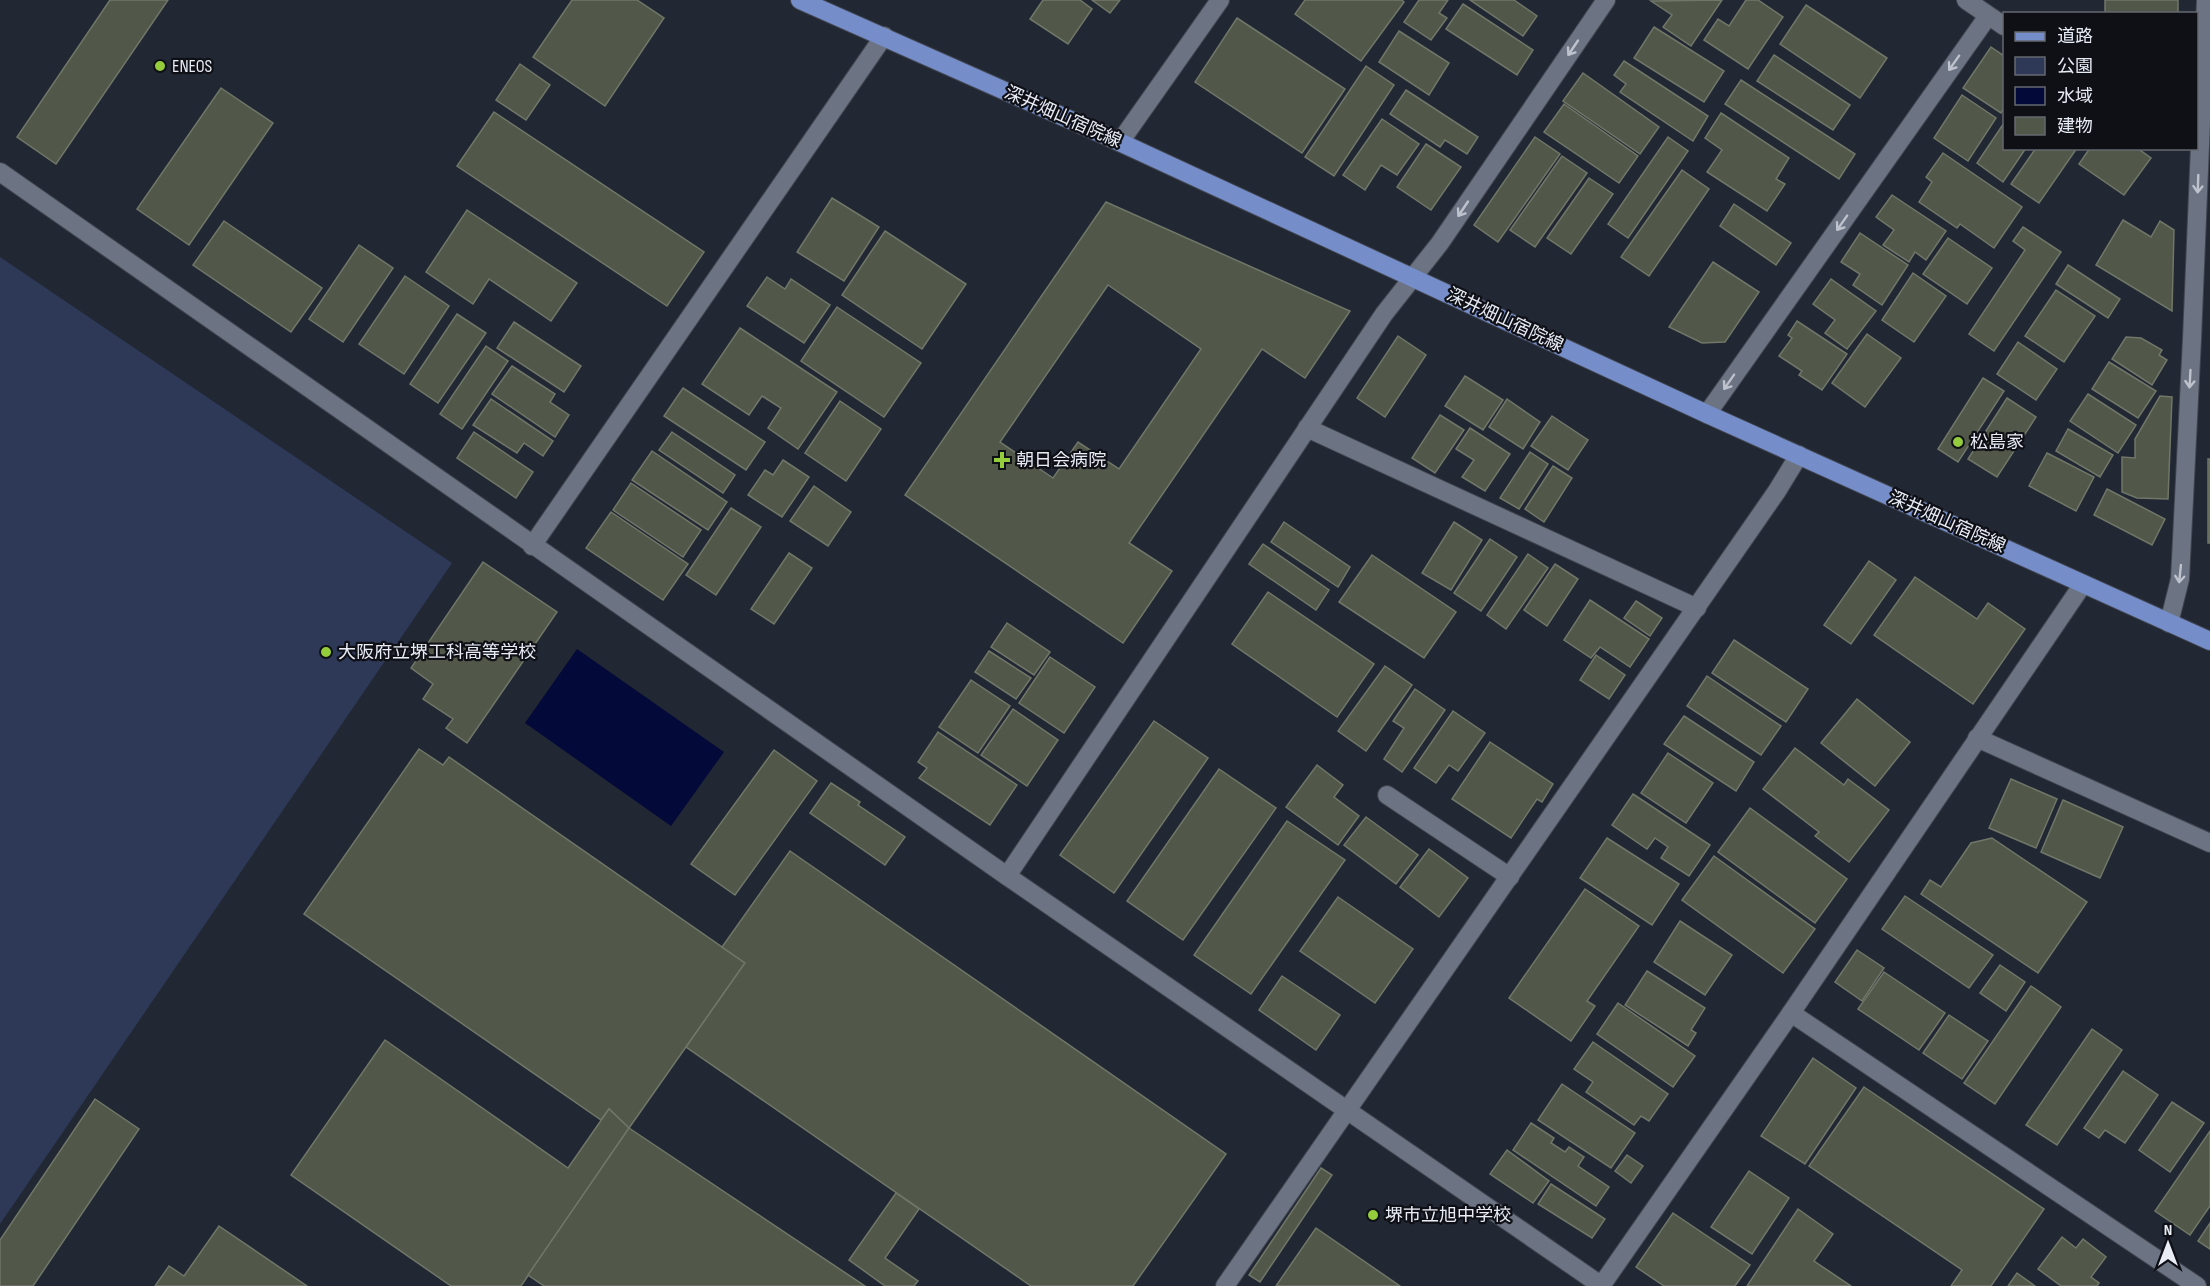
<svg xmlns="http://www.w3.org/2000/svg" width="2210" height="1286" font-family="'Sofia Sans Condensed','Noto Sans JP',sans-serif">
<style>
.green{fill:#2d3957}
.water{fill:#030938}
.building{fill:#515849;stroke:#707768;stroke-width:1.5;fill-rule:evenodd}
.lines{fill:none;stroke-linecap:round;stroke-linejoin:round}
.minor-casing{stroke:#404550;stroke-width:20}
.major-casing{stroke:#404550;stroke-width:20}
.minor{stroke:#6c7382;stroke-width:18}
.major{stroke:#758dc8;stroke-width:18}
.oneway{stroke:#bdc2cd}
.poi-dot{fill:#94cc3c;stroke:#0e1016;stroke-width:2}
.labels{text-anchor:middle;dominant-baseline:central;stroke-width:4.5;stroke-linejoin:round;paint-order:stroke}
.poi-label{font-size:18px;fill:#e8ecf5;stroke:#0e1016;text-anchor:start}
.street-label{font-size:18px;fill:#e8ecf5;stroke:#0e1016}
</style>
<rect width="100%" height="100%" fill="#222734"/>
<!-- green -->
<polygon class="green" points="0,257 452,563 0,1224"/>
<!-- water -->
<polygon class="water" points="577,649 724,752 671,826 525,723"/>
<!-- building -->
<g class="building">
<polygon points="110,0 168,0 56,164 17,137"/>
<polygon points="572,0 637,0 664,18 605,106 533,57"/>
<polygon points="1043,0 1080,0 1092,9 1068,44 1030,19"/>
<polygon points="1092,0 1120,0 1110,13"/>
<polygon points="1305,0 1402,0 1404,2 1361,61 1295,14"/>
<polygon points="1419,0 1448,0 1439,13 1447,18 1431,40 1404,22"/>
<polygon points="1470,0 1514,0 1537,16 1523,36"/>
<polygon points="1722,0 1691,46 1663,27 1672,15 1651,1"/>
<polygon points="1746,0 1758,0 1783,17 1748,69 1704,40 1718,19 1729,26"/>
<rect x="2105" y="0" width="73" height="14"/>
<polygon points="1463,4 1533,50 1517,75 1446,29"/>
<polygon points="1806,5 1887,58 1860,98 1780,44"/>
<polygon points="1237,18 1345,89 1302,153 1195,82"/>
<polygon points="1654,27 1724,71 1704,102 1634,58"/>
<polygon points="1399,31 1449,63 1429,95 1379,62"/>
<polygon points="1991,47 2004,56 2004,108 2001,113 1963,88"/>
<polygon points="1774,55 1850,105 1833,130 1757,81"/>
<polygon points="1624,61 1708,116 1693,141 1620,92 1626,84 1614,75"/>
<polygon points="520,64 550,85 526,120 496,100"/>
<polygon points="1366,66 1394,85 1334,176 1305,157"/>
<polygon points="1583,73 1659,127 1640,154 1563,101"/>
<polygon points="1741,80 1855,154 1839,179 1725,104"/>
<polygon points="221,88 273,123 189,245 137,209"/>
<polygon points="1406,90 1478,137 1467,154 1445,140 1440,147 1390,114"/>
<polygon points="1962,95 1996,118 1968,161 1934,138"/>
<polygon points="1564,104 1638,156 1619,183 1544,132"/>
<polygon points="494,112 704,252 667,306 457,166"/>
<polygon points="1721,113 1789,158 1776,179 1785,184 1767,211 1707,172 1722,150 1705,138"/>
<polygon points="1382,119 1419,144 1397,175 1381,165 1365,190 1343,175"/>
<polygon points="2004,123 2004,148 2026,148 2003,182 1977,163"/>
<polygon points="1535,137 1560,154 1498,242 1474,225"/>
<polygon points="1668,137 1688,151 1628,238 1608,224"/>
<polygon points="1426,144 1461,167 1431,210 1397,187"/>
<polygon points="2036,148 2077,148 2039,203 2011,184"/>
<polygon points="2090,148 2137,148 2151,158 2124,195 2079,164"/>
<polygon points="1943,153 2022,207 1994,248 1960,224 1957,228 1919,202 1932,182 1926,177"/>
<polygon points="1562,156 1587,173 1535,247 1510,230"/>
<polygon points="1682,170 1709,189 1649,276 1621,257"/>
<polygon points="1589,178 1613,194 1571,254 1547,238"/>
<polygon points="1892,195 1946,231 1926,260 1915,252 1909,262 1883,245 1894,230 1876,217"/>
<polygon points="832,198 879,227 844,281 797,252"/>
<path d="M 1106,202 L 1350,311 L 1305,378 L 1262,349 L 1129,543 L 1172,571 L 1123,643 L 905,495 ZM 1108,285 L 1201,349 L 1119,469 L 1078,442 L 1053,478 L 1000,442 Z"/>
<polygon points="1734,204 1791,243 1776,265 1720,226"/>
<polygon points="467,210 577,283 551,321 489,279 473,304 426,272"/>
<polygon points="2123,220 2151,237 2160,221 2174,230 2172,311 2096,265"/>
<polygon points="224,221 322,288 291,332 193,265"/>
<polygon points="2023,227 2061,252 1994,351 1969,334 2025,250 2013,241"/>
<polygon points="885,231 966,284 922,349 842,295"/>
<polygon points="1860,233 1908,265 1882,305 1853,285 1860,274 1841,262"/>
<polygon points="1948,238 1992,268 1967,304 1923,274"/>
<polygon points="359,245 393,268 343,342 309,319"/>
<polygon points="1713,262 1759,292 1725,342 1702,343 1669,327"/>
<polygon points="2068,265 2120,299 2108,318 2056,284"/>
<polygon points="1913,273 1946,296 1914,342 1882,320"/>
<polygon points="405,276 449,306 404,374 359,344"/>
<polygon points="767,277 785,289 791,279 830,305 804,343 747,306"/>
<polygon points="1831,279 1876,311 1847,349 1825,333 1835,320 1813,304"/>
<polygon points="2056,290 2095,316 2064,362 2025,336"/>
<polygon points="837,307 921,363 884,417 801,361"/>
<polygon points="457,314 486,333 438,403 410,384"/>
<polygon points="1797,321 1847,354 1822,390 1799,375 1802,371 1779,356 1792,338 1788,335"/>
<polygon points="514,322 581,366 564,392 497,348"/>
<polygon points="740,328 837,392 798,449 768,428 781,408 762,396 749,415 702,384"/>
<polygon points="1867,334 1901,358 1865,407 1832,383"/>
<polygon points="1398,336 1426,355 1385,417 1357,398"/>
<polygon points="2126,337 2141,338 2162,350 2159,355 2167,360 2152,385 2112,359"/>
<polygon points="2018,342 2057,369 2036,400 1997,374"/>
<polygon points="486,346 508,361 462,429 440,414"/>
<polygon points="2109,362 2156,391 2138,418 2092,389"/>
<polygon points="512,366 555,394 550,402 569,415 555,437 492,394"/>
<polygon points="1465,376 1503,400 1483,430 1445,406"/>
<polygon points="1983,378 2004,391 1958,462 1938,449"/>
<polygon points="683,388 765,442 746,470 664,416"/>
<polygon points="2088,394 2136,425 2118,453 2070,421"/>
<polygon points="2160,396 2172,397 2168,499 2137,498 2122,492 2122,457 2135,458 2135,439"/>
<polygon points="2007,398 2036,417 1997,477 1968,459"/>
<polygon points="491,399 553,441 543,456 524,443 517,453 473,425"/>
<polygon points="1507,399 1540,422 1523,449 1489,427"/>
<polygon points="840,401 881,429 846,481 805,453"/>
<polygon points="1440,415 1464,430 1435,473 1412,458"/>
<polygon points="1552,416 1588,440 1568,470 1531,446"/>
<polygon points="1470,428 1510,454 1485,491 1462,477 1474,460 1456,449"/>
<polygon points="2068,429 2113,455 2100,477 2056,451"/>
<polygon points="474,432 533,472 516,498 457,458"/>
<polygon points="672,432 735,475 723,493 659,450"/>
<polygon points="652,451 727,502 708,530 632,480"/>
<polygon points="1530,452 1548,464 1519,509 1500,498"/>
<polygon points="2047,453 2094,477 2076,511 2029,486"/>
<rect x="2208" y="459" width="2" height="84"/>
<polygon points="783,460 809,477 782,517 748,495 765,470 773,475"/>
<polygon points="1553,466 1572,478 1544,522 1525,509"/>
<polygon points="631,483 701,530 683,557 613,510"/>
<polygon points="814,486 851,512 828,546 790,521"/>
<polygon points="2107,489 2165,519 2152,545 2094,515"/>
<polygon points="731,508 761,527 716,595 686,575"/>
<polygon points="611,512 688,564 663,600 586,548"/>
<polygon points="1284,522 1350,567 1338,587 1271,542"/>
<polygon points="1454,522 1482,540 1451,590 1422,573"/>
<polygon points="1490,539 1517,557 1481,611 1454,593"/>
<polygon points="1263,544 1329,590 1316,610 1249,564"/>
<polygon points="789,553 812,568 774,624 751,609"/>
<polygon points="1528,554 1548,568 1506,629 1487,615"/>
<polygon points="1372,555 1456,612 1424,658 1339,602"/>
<polygon points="1869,561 1896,580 1851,644 1824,625"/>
<polygon points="483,562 557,612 467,743 446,728 453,719 423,699 433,684 411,668"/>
<polygon points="1555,564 1578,579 1547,626 1524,610"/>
<polygon points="1915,577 1977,619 1988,603 2025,629 1973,704 1874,635"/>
<polygon points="1268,592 1374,664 1337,717 1232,644"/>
<polygon points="1590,600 1649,639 1630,667 1600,647 1591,658 1564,640"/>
<polygon points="1636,601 1662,618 1650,636 1624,618"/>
<polygon points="1007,623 1050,652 1034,675 991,647"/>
<polygon points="1734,640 1808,689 1786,722 1712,673"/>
<polygon points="989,651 1031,678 1016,699 975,672"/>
<polygon points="1596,655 1625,675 1609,699 1580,680"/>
<polygon points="1050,657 1095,687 1064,733 1019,703"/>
<polygon points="1385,666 1412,685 1366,751 1338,731"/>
<polygon points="1707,676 1781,726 1761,755 1687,706"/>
<polygon points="971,680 1010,706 978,753 939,727"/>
<polygon points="1415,689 1445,710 1402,772 1384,759 1404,728 1393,721"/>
<polygon points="1857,699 1910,742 1875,786 1821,743"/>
<polygon points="1013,709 1058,740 1027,786 981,755"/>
<polygon points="1453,711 1485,733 1458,771 1449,765 1436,783 1414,768"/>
<polygon points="1684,716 1754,762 1736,791 1664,744"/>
<polygon points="1154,721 1208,758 1114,893 1060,855"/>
<polygon points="938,732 1017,785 990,825 919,778 927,768 918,762"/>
<polygon points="1490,742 1553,784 1542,802 1537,799 1511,838 1452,799"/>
<polygon points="1795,748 1844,785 1848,779 1889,810 1849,862 1815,836 1819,832 1763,789"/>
<polygon points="419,749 443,765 449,757 745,963 629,1128 609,1109 601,1120 304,914"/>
<polygon points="774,750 817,781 735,895 691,864"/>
<polygon points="1668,753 1713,783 1686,823 1641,793"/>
<polygon points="1317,765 1343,785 1334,797 1359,816 1338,845 1286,807"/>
<polygon points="1219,769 1276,808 1183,940 1127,901"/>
<polygon points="2011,779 2057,799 2036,848 1989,828"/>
<polygon points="831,783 860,802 858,805 905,837 885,865 810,813"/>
<polygon points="1633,794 1710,845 1689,876 1661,858 1668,847 1655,838 1647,849 1612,825"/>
<polygon points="2063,800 2123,827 2100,878 2041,852"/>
<polygon points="1750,808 1847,879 1815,923 1718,852"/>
<polygon points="1366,817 1418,855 1396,884 1344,845"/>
<polygon points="1287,821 1345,860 1251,994 1194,955"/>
<polygon points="1607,838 1679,884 1652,925 1580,878"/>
<polygon points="1992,838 2087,902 2038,973 1921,894 1930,880 1941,887 1971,843"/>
<polygon points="1429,849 1468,878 1439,917 1400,887"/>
<polygon points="790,851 1226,1154 1133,1286 1031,1286 686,1047 745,963 722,947"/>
<polygon points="1714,856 1815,929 1783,973 1682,900"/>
<polygon points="1585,889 1639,926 1587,1001 1595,1006 1571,1041 1509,998"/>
<polygon points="1905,896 1993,955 1969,988 1882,929"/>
<polygon points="1338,897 1413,949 1375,1003 1300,951"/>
<polygon points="1680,921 1732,955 1705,995 1654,962"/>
<polygon points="1857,950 1884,968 1862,1001 1835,982"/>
<polygon points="2000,965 2025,982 2006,1011 1980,993"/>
<polygon points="1647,971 1705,1008 1691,1030 1696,1033 1688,1046 1625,1005"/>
<polygon points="1884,972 1945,1013 1919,1050 1858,1009"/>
<polygon points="1282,976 1340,1015 1316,1050 1259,1010"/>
<polygon points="2031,986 2061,1007 1995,1104 1964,1083"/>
<polygon points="1618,1003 1695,1056 1673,1087 1597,1034"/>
<polygon points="1949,1015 1988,1041 1962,1079 1923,1053"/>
<polygon points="2092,1029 2122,1050 2057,1145 2026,1125"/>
<polygon points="385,1040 568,1168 609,1109 629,1128 521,1286 451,1286 291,1175"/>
<polygon points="1593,1042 1668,1094 1649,1121 1641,1116 1634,1125 1586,1092 1593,1082 1574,1069"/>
<polygon points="1813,1058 1856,1088 1805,1164 1761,1136"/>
<polygon points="2123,1071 2158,1095 2125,1143 2105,1130 2099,1138 2084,1128"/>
<polygon points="1562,1084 1635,1133 1611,1168 1538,1120"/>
<polygon points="1864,1087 2044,1209 1991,1286 1951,1286 1962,1270 1809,1166"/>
<polygon points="95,1099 139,1129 33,1286 0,1286 0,1240"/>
<polygon points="2172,1102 2204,1123 2170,1172 2139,1150"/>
<polygon points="1531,1123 1554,1138 1551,1143 1565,1152 1569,1147 1584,1157 1578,1166 1609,1187 1596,1206 1513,1150"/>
<polygon points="629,1128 865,1286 544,1286 528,1275"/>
<polygon points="2210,1131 2210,1206 2190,1235 2155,1211"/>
<polygon points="1507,1150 1549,1181 1533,1203 1490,1174"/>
<polygon points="1627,1155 1643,1166 1631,1183 1615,1171"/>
<polygon points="1321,1168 1332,1175 1260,1282 1249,1275"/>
<polygon points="1749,1171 1789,1198 1752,1254 1711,1227"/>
<polygon points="1551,1184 1605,1219 1592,1238 1538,1204"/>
<polygon points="896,1193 919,1209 885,1258 918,1281 914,1286 885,1286 849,1260"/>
<polygon points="1798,1209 1833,1234 1814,1261 1851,1286 1747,1286"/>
<polygon points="1673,1213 1750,1265 1735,1286 1664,1286 1636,1267"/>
<polygon points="2210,1223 2210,1249 2198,1241"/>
<polygon points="219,1226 307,1286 155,1286 169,1266 184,1276"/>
<polygon points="1316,1228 1400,1286 1276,1286"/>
<polygon points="2062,1237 2076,1248 2083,1239 2106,1257 2091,1277 2099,1283 2097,1286 2061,1286 2038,1269"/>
<polygon points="2017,1273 2035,1286 2008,1286"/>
</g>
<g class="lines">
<!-- minor casing -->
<g class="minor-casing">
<g id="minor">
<polyline points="1966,0 2004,26"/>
<polyline points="1120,142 1220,0"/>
<polyline points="0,172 1007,876 1602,1286"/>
<polyline points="1707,414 1988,16"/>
<polyline points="1307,428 1697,608"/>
<polyline points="532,546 884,36"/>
<polyline points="2169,623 2180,579 2192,339 2206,0"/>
<polyline points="1977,738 2210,843"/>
<polyline points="1387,795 1510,877"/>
<polyline points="1007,876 1384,314 1440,243 1606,0"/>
<polyline points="1791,1013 2197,1286"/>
<polyline points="1225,1286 1777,491 1799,455"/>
<polyline points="1601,1286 1791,1013 2083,584"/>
</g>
</g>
<!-- major casing -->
<g class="major-casing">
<polyline id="major" points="800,0 1102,134 1707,414 2210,641"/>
</g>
<!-- minor -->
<use href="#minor" class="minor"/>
<!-- major -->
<use href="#major" class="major"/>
</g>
<!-- one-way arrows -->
<defs><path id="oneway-shaft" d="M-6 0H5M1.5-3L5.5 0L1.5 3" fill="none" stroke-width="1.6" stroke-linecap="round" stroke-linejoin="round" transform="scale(1.5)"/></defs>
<g class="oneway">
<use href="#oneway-shaft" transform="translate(1573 48) rotate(124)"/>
<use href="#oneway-shaft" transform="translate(1954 63) rotate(125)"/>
<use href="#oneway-shaft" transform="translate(2198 184) rotate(92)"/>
<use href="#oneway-shaft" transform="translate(1463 209) rotate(124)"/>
<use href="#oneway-shaft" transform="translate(1842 223) rotate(125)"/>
<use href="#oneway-shaft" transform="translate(2190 379) rotate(93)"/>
<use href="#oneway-shaft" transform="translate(1729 382) rotate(125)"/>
<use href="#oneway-shaft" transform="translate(2180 574) rotate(96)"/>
</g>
<!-- markers -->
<g class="poi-dot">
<circle cx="160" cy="66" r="6"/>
<circle cx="1958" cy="442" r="6"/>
<path d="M999 451h6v6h6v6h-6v6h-6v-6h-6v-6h6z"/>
<circle cx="326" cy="652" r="6"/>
<circle cx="1373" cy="1215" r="6"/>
</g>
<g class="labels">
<!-- poi labels -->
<g class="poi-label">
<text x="172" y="66">ENEOS</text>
<text x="1970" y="442">松島家</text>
<text x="1016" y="460">朝日会病院</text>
<text x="338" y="652">大阪府立堺工科高等学校</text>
<text x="1385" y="1215">堺市立旭中学校</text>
</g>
<!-- street labels -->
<g class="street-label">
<text transform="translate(1063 117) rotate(24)">深井畑山宿院線</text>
<text transform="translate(1505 320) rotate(25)">深井畑山宿院線</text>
<text transform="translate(1947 522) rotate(24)">深井畑山宿院線</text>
</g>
</g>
<!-- legend -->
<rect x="2003" y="12" width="195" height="138" fill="#0e1016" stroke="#65686f" stroke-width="1.5"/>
<rect x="2015" y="32" width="30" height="9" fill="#758dc8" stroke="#65686f" stroke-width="1.5"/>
<text x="2057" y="42" font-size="18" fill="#e8ecf5">道路</text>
<rect x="2015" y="57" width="30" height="18" fill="#2d3957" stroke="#65686f" stroke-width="1.5"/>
<text x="2057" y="72" font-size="18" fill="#e8ecf5">公園</text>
<rect x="2015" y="87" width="30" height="18" fill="#030938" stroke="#65686f" stroke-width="1.5"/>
<text x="2057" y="102" font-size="18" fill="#e8ecf5">水域</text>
<rect x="2015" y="117" width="30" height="18" fill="#515849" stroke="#65686f" stroke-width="1.5"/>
<text x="2057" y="132" font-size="18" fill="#e8ecf5">建物</text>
<!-- north arrow -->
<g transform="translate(2168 1244)" stroke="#0e1016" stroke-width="4.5" paint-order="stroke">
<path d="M0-4.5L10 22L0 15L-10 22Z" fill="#e8ecf5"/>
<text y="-9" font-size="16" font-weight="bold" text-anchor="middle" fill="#e8ecf5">N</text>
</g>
</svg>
